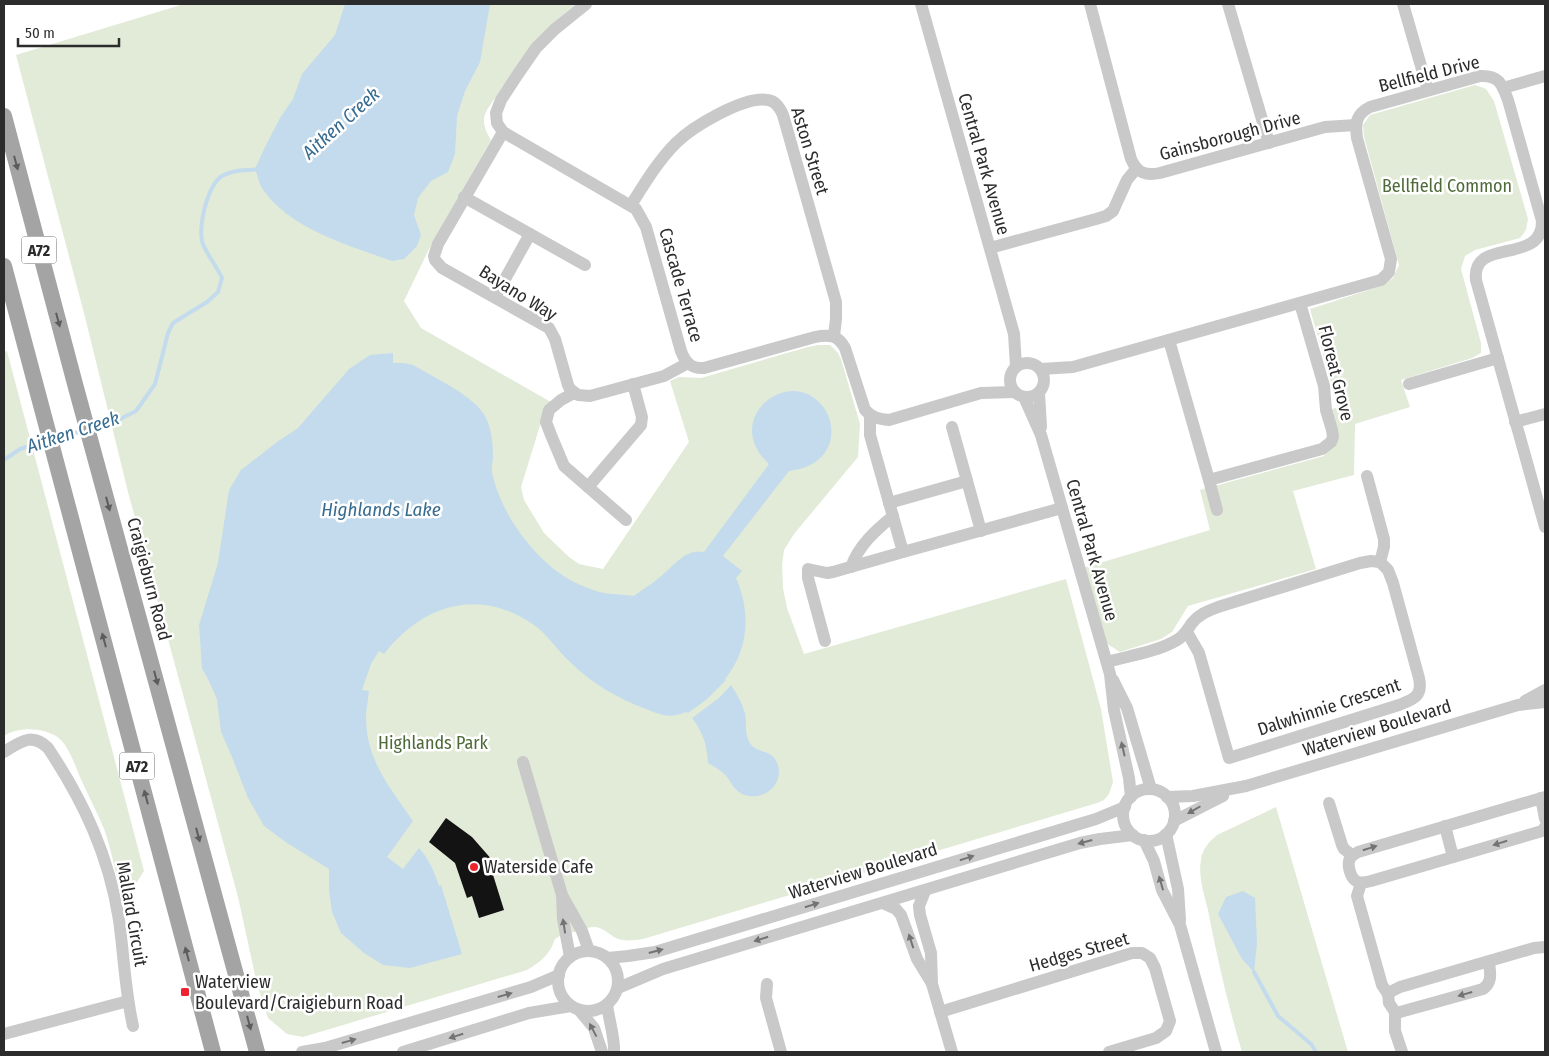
<svg xmlns="http://www.w3.org/2000/svg" width="1549" height="1056" font-family="'Fira Sans Condensed',sans-serif">
<style>
.green{fill:#e2ebd8}
.water{fill:#c3dbec}
.lines{fill:none;stroke-linecap:round;stroke-linejoin:round}
.stream{stroke:#c3dbec;stroke-width:4}
.building{fill:#131313}
.minor{stroke:#c9c9c9;stroke-width:12}
.major{stroke:#a4a4a4;stroke-width:16}
.oneway{fill:#5c5c5c}
.oneway2{fill:#737373}
.poi-dot{fill:#ed242e;stroke:#fff;stroke-width:2}
.labels{text-anchor:middle;dominant-baseline:central;stroke-width:5;stroke-linejoin:round;paint-order:stroke}
.shield{fill:#fff;stroke:#6b6b6b;stroke-width:1}
.shield-label{font-size:16px;font-weight:bold;fill:#2c2c2c}
.street-label{font-size:18px;fill:#2c2c2c;stroke:#fff}
.park-label{font-size:18px;fill:#4e6a38;stroke:#fff}
.poi-label{font-size:18px;fill:#2c2c2c;stroke:#fff;text-anchor:start}
.water-label{font-size:19px;font-style:italic;fill:#376c91;stroke:#fff}
</style>
<rect width="100%" height="100%" fill="#fff"/>
<!-- green -->
<g class="green">
<path d="M 184,4 L 576,4 C 544,27 519,62 498,94 C 494,100 488,107 485,114 C 482,123 486,132 491,140 L 429,249 L 404,301 L 421,328 L 551,402 L 542,419 L 521,487 L 524,500 L 544,533 L 569,557 L 579,564 L 603,569 L 689,442 L 670,381 L 679,377 L 701,378 L 808,347 L 818,345 L 830,345 L 838,353 L 841,359 L 860,424 L 858,457 L 794,534 L 784,550 L 782,565 L 783,588 L 787,608 L 804,654 L 1066,579 L 1101,709 L 1113,782 L 1109,794 L 1104,800 L 1097,803 L 643,939 C 635,940 624,942 616,938 C 608,934 603,927 594,927 C 586,927 570,934 560,936 L 555,939 C 550,954 542,961 527,970 L 303,1037 L 287,1034 L 268,1018 L 257,984 L 238,897 L 128,492 L 85,317 L 16,55 Z"/>
<polygon points="1475,85 1486,89 1494,101 1528,219 1526,230 1520,238 1475,250 1465,256 1461,269 1481,343 1481,353 1472,358 1401,380 1410,407 1355,424 1354,475 1293,491 1316,569 1188,606 1172,632 1161,639 1120,652 1106,643 1083,568 1210,530 1200,490 1324,456 1331,445 1332,409 1338,407 1310,309 1378,287 1393,278 1399,265 1364,137 1363,125 1370,115"/>
<path d="M 7,351 L 144,871 L 123,903 C 117,880 112,851 104,829 C 97,812 88,795 80,777 C 75,765 70,750 61,740 C 48,727 18,726 4,736 L 4,352 Z"/>
<path d="M 1276,807 L 1348,1052 L 1242,1052 C 1228,1005 1217,958 1208,910 C 1204,894 1198,876 1201,860 C 1202,849 1209,842 1217,835 Z"/>
</g>
<!-- water -->
<g class="water">
<path d="M 345,4 L 490,4 L 480,62 L 465,91 L 457,116 L 455,154 L 448,172 L 431,181 L 418,198 L 414,215 L 421,235 L 417,246 L 404,259 L 392,261 C 350,246 291,229 264,191 C 259,185 258,176 255,169 L 264,149 L 280,118 L 293,99 L 302,74 L 335,35 Z"/>
<path d="M 393,353 L 393,363 L 404,363 L 413,365 C 433,377 477,397 486,418 C 492,430 493,445 493,458 C 492,465 491,471 493,477 C 503,517 536,561 572,581 C 579,585 588,588 596,591 C 608,595 622,594 634,596 C 643,589 652,584 660,577 C 673,567 685,548 704,552 L 769,464 C 718,417 795,360 826,411 C 832,421 833,434 829,445 C 822,462 806,469 789,471 L 723,556 L 742,571 L 736,578 C 751,612 749,650 725,679 L 726,680 L 706,700 L 688,713 L 686,712 C 670,719 661,715 646,709 C 617,698 591,683 569,661 C 557,650 548,635 534,625 C 480,587 423,604 384,654 L 379,651 L 371,664 L 362,690 L 369,691 C 368,700 366,709 366,718 C 366,760 391,789 413,821 L 387,857 L 403,869 L 419,848 C 429,859 434,871 439,886 L 441,885 L 462,954 L 410,968 L 383,965 L 364,953 L 341,933 L 332,912 L 329,890 L 329,869 L 287,843 L 264,826 L 248,798 L 232,757 L 221,732 L 217,699 L 207,677 L 202,669 L 199,625 L 218,563 L 229,490 L 241,470 L 277,442 L 298,428 L 349,369 L 370,355 Z"/>
<path d="M 731,685 C 737,694 742,703 745,713 C 747,722 744,734 750,743 C 755,752 769,750 775,759 C 788,779 767,802 745,795 C 735,792 733,785 727,777 C 722,771 715,767 708,763 C 707,745 703,732 692,718 L 719,698 Z"/>
<polygon points="1243,891 1255,898 1257,943 1254,972 1242,959 1218,914 1226,897"/>
</g>
<g class="lines">
<!-- stream -->
<g class="stream">
<path d="M 91,428 L 118,420 L 136,411 L 155,384 L 168,333 L 173,323 L 207,302 L 218,292 L 222,278 C 218,268 203,249 202,241 C 199,224 207,186 222,176 C 233,169 247,171 260,169"/>
<polyline points="53,439 82,431"/>
<polyline points="4,460 20,449 46,441"/>
<polyline points="1254,972 1278,1016 1311,1044 1316,1052"/>
</g>
</g>
<!-- building -->
<polygon class="building" points="446,818 472,837 493,861 489,862 504,910 479,918 472,896 467,898 455,863 429,842"/>
<g class="lines">
<!-- minor -->
<g class="minor">
<path d="M 586,4 L 555,29 L 536,48 L 518,74 L 501,100 L 496,113 L 497,123 L 503,132 L 636,209 L 646,227 L 681,351 C 685,362 691,369 704,368 L 815,337 C 829,334 838,335 845,348 L 865,410 C 873,418 879,419 889,420 L 981,393 L 1015,392"/>
<polyline points="921,4 1014,334 1016,366"/>
<path d="M 1090,4 L 1131,159 C 1137,173 1146,176 1160,173 L 1325,127 L 1356,125"/>
<polyline points="1228,4 1269,143"/>
<polyline points="1403,4 1428,90"/>
<polyline points="1503,88 1545,76"/>
<polyline points="503,132 438,244 434,256 435,260 442,268 549,328 555,339 568,385 570,389 578,395 590,396 664,376 688,363"/>
<polyline points="464,197 585,265"/>
<path d="M 631,205 C 645,183 658,161 676,143 C 692,127 745,95 768,100 C 776,101 780,108 783,115 L 836,302 L 836,319 L 834,336"/>
<polyline points="990,248 1096,219 1106,216 1113,211 1127,180 1136,169"/>
<polyline points="495,297 530,234"/>
<polyline points="1169,340 1209,480 1322,449 1331,442 1333,437 1332,430 1326,410 1324,386 1300,303"/>
<circle cx="1027" cy="380" r="17"/>
<path d="M 1041,369 L 1073,367 L 1381,280 L 1389,272 L 1391,259 L 1357,138 C 1355,123 1356,114 1370,107 L 1480,76 C 1499,75 1502,84 1508,100 L 1542,221 C 1543,266 1471,236 1476,280 L 1545,527"/>
<polyline points="1409,384 1498,358"/>
<polyline points="574,393 561,400 549,410 546,422 551,435 564,466 626,520"/>
<polyline points="1039,393 1041,427"/>
<polyline points="1024,397 1041,435 1110,674 1114,710 1129,778 1131,797"/>
<polyline points="1515,422 1545,414"/>
<polyline points="952,427 981,531"/>
<polyline points="1209,480 1217,510"/>
<polyline points="588,487 641,425 642,417 633,384"/>
<polyline points="889,503 967,481"/>
<polyline points="903,552 1062,508"/>
<path d="M 851,567 C 859,545 875,531 893,516"/>
<path d="M 1187,632 L 1199,653 L 1229,758 L 1399,705 C 1414,699 1423,696 1419,678 L 1393,583 L 1388,570 L 1380,562 L 1384,547 L 1384,539 L 1367,476"/>
<polyline points="825,641 808,578 808,569 827,573 833,572 903,552 872,442 870,435 870,415"/>
<path d="M 1107,662 C 1128,656 1157,652 1177,640 C 1184,636 1187,630 1192,623 C 1199,614 1208,611 1218,607 L 1360,563 L 1371,561 L 1380,562"/>
<polyline points="1113,680 1127,708 1151,789"/>
<polyline points="1525,701 1545,690"/>
<path d="M 4,752 C 20,742 32,732 48,748 C 84,802 109,856 119,920 C 124,956 125,991 133,1026"/>
<polyline points="523,762 562,895 563,919 570,957"/>
<circle cx="1149" cy="815" r="26"/>
<polyline points="1167,797 1193,796 1246,786 1518,705 1545,702"/>
<path d="M 1545,797 L 1358,852 C 1356,853 1353,855 1351,857 C 1346,863 1350,879 1358,882 C 1362,883 1367,882 1371,881 L 1542,831 L 1545,827"/>
<polyline points="1541,798 1545,819"/>
<polyline points="1329,803 1342,845 1344,849 1352,855"/>
<polyline points="1174,821 1223,796"/>
<polyline points="1445,826 1453,857"/>
<polyline points="1166,834 1178,889 1180,920"/>
<polyline points="1144,840 1154,861 1162,890 1180,925 1216,1052"/>
<polyline points="1361,883 1357,896 1382,985 1388,994"/>
<polyline points="925,891 919,906 920,915 931,953 932,984 952,1052"/>
<polyline points="563,897 582,931 589,951"/>
<polyline points="883,903 896,909 901,915 917,959 931,982"/>
<circle cx="588" cy="981" r="30"/>
<polyline points="608,958 628,956 655,952 1096,819 1125,807"/>
<path d="M 1489,962 C 1490,972 1493,982 1483,989 L 1400,1012 L 1395,1012 L 1389,1003 L 1388,994 L 1392,991 L 1400,987 L 1534,948 L 1545,947"/>
<polyline points="767,984 766,998 781,1052"/>
<polyline points="618,988 663,969 1080,843 1100,839 1133,835"/>
<path d="M 607,1005 C 609,1020 615,1039 614,1052"/>
<polyline points="579,1010 594,1028 602,1052"/>
<polyline points="940,1012 1132,953 1142,953 1150,958 1155,968 1170,1021 1166,1031 1156,1038 1109,1052"/>
<polyline points="1395,1012 1395,1031 1402,1052"/>
<polyline points="4,1034 128,1001"/>
<polyline points="302,1052 325,1048 531,987 559,975"/>
<polyline points="403,1052 529,1013 571,1006"/>
</g>
<!-- major -->
<g class="major">
<polyline points="4,116 75,384 257,1052"/>
<polyline points="4,266 213,1052"/>
</g>
</g>
<!-- one-way arrows -->
<defs><path id="oneway-solid" d="M-6-.8H1V-3.2L6.5 0L1 3.2V.8H-6Z" transform="scale(1.25)"/></defs>
<g class="oneway">
<use href="#oneway-solid" transform="translate(16 163) rotate(75)"/>
<use href="#oneway-solid" transform="translate(58 320) rotate(75)"/>
<use href="#oneway-solid" transform="translate(108 504) rotate(75)"/>
<use href="#oneway-solid" transform="translate(104 640) rotate(-105)"/>
<use href="#oneway-solid" transform="translate(156 678) rotate(75)"/>
<use href="#oneway-solid" transform="translate(146 797) rotate(-105)"/>
<use href="#oneway-solid" transform="translate(198 835) rotate(75)"/>
<use href="#oneway-solid" transform="translate(187 954) rotate(-105)"/>
<use href="#oneway-solid" transform="translate(249 1023) rotate(75)"/>
</g>
<g class="oneway2">
<use href="#oneway-solid" transform="translate(1123 749) rotate(-103)"/>
<use href="#oneway-solid" transform="translate(1194 810) rotate(150)"/>
<use href="#oneway-solid" transform="translate(1085 842) rotate(165)"/>
<use href="#oneway-solid" transform="translate(1500 843) rotate(163)"/>
<use href="#oneway-solid" transform="translate(1370 848) rotate(-17)"/>
<use href="#oneway-solid" transform="translate(967 858) rotate(-17)"/>
<use href="#oneway-solid" transform="translate(1161 883) rotate(-106)"/>
<use href="#oneway-solid" transform="translate(812 905) rotate(-17)"/>
<use href="#oneway-solid" transform="translate(564 926) rotate(-99)"/>
<use href="#oneway-solid" transform="translate(761 939) rotate(163)"/>
<use href="#oneway-solid" transform="translate(911 941) rotate(-108)"/>
<use href="#oneway-solid" transform="translate(656 951) rotate(-15)"/>
<use href="#oneway-solid" transform="translate(1465 994) rotate(164)"/>
<use href="#oneway-solid" transform="translate(505 995) rotate(-16)"/>
<use href="#oneway-solid" transform="translate(593 1030) rotate(-118)"/>
<use href="#oneway-solid" transform="translate(456 1036) rotate(163)"/>
<use href="#oneway-solid" transform="translate(349 1041) rotate(-16)"/>
</g>
<!-- markers -->
<g class="poi-dot">
<circle cx="474" cy="867" r="5"/>
<rect x="180" y="987" width="10" height="10" rx="2.5"/>
</g>
<g class="labels">
<!-- shield labels -->
<g class="shield">
<rect x="21.5" y="236.5" width="35" height="27" rx="4"/>
<rect x="119.5" y="752.5" width="35" height="27" rx="4"/>
</g>
<g class="shield-label">
<text x="39" y="250">A72</text>
<text x="137" y="766">A72</text>
</g>
<!-- street labels -->
<g class="street-label">
<text transform="translate(1429 74) rotate(-14)">Bellfield Drive</text>
<text transform="translate(1230 136) rotate(-15)">Gainsborough Drive</text>
<text transform="translate(810 151) rotate(73)">Aston Street</text>
<text transform="translate(984 164) rotate(74)">Central Park Avenue</text>
<text transform="translate(681 285) rotate(74)">Cascade Terrace</text>
<text transform="translate(518 293) rotate(32)">Bayano Way</text>
<text transform="translate(1336 373) rotate(76)">Floreat Grove</text>
<text transform="translate(1092 550) rotate(74)">Central Park Avenue</text>
<text transform="translate(149 579) rotate(75)">Craigieburn Road</text>
<text transform="translate(1329 707) rotate(-18)">Dalwhinnie Crescent</text>
<text transform="translate(1377 728) rotate(-17)">Waterview Boulevard</text>
<text transform="translate(863 871) rotate(-17)">Waterview Boulevard</text>
<text transform="translate(132 914) rotate(80)">Mallard Circuit</text>
<text transform="translate(1079 952) rotate(-16)">Hedges Street</text>
</g>
<!-- park labels -->
<g class="park-label">
<text x="1447" y="186">Bellfield Common</text>
<text x="433" y="743">Highlands Park</text>
</g>
<!-- poi labels -->
<g class="poi-label">
<text x="484" y="867">Waterside Cafe</text>
<text x="195" y="982">Waterview<tspan x="195" dy="21">Boulevard/Craigieburn Road</tspan></text>
</g>
<!-- water labels -->
<g class="water-label">
<text transform="translate(341 123) rotate(-42)">Aitken Creek</text>
<text transform="translate(73 432) rotate(-18)">Aitken Creek</text>
<text x="381" y="509">Highlands Lake</text>
</g>
</g>
<!-- border -->
<rect width="1549" height="1056" fill="none" stroke="#2c2c2c" stroke-width="10"/>
<!-- scale -->
<path d="M18 38v8h101v-8" fill="none" stroke="#2c2c2c" stroke-width="2.5"/>
<text x="25" y="38" font-size="15" fill="#2c2c2c" stroke="#ffffff" stroke-width="4" paint-order="stroke">50 m</text>
</svg>
